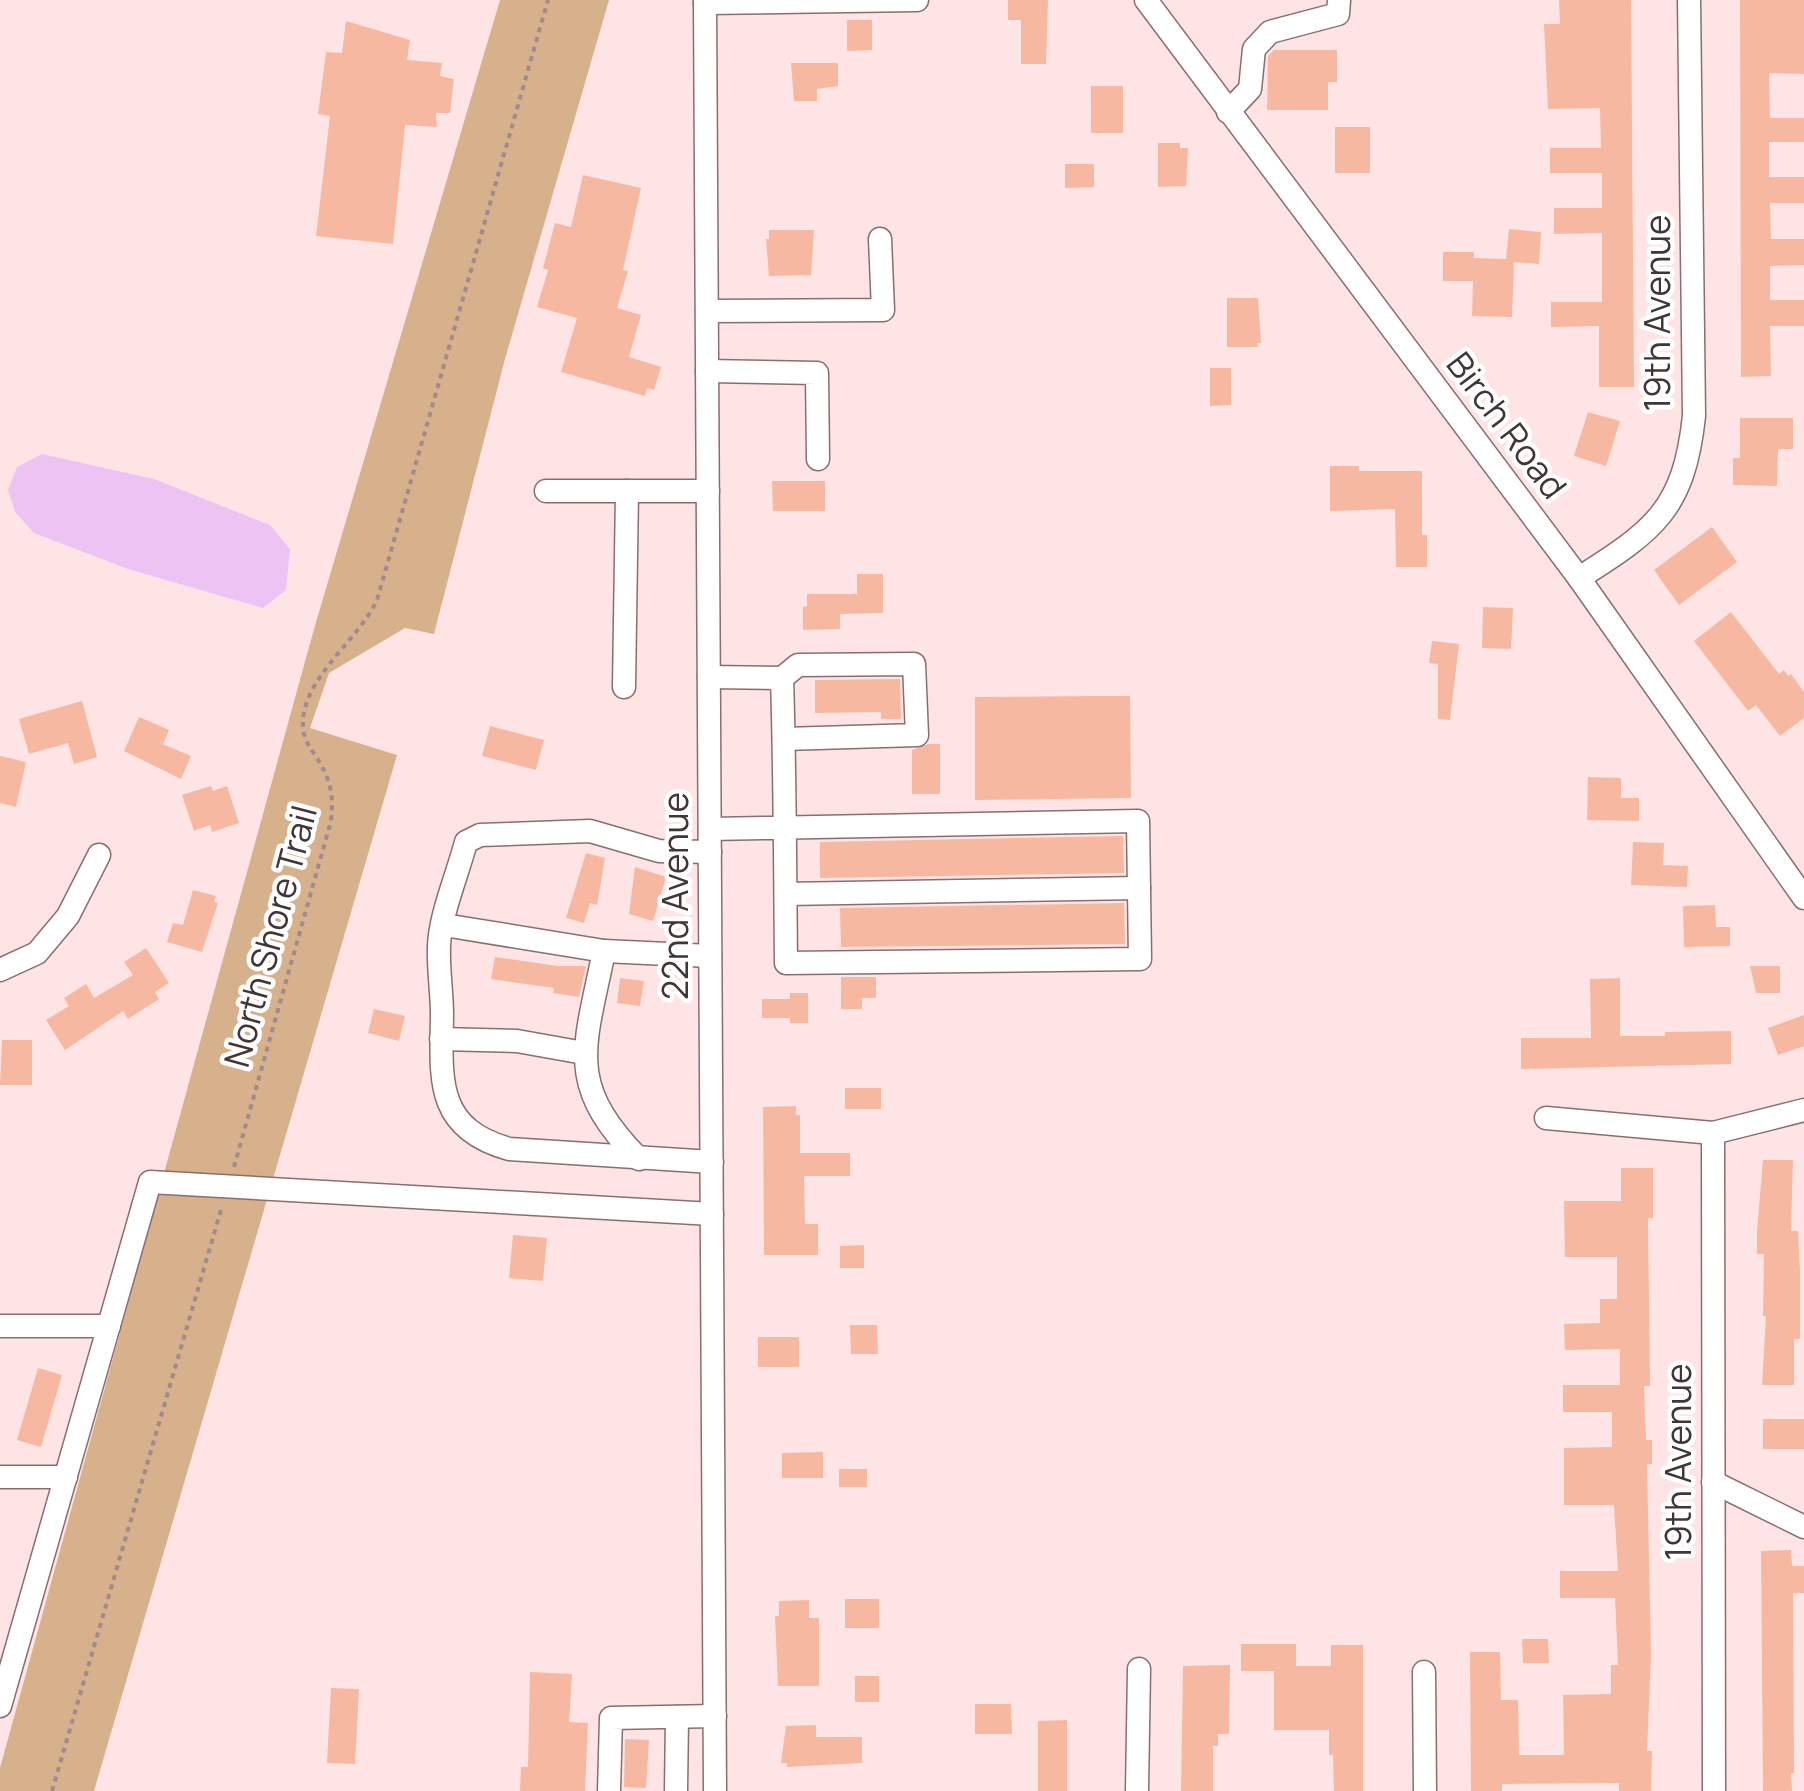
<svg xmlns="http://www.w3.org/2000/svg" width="1804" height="1791" font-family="Manrope,sans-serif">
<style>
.green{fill:#d7b18c}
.water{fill:#edc3f3}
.building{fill:#f7b8a1}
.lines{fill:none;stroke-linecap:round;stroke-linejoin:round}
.minor-casing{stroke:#8a6e6f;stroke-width:25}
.path{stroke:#9f8b8c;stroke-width:4;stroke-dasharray:5 5;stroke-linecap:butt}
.minor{stroke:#fff;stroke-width:22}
.labels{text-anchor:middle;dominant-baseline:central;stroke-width:9;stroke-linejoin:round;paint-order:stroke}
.street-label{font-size:35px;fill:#423536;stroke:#fff}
</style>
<rect width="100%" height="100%" fill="#ffe4e5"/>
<!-- green -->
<polygon class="green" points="500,0 609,0 505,359 434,634 405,628 329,673 310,728 397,755 94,1791 0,1791 0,1768 314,629"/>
<!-- water -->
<polygon class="water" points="42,454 154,479 270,525 290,549 286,590 263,608 128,569 34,533 15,512 8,490 17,467"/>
<!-- building -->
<g class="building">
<polygon points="1008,0 1048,0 1046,64 1021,64 1021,20 1008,20"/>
<polygon points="1559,0 1631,0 1634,387 1599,387 1599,326 1551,327 1551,302 1602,302 1602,233 1554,234 1554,208 1602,208 1602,173 1550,173 1550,148 1601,148 1600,108 1548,109 1544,24 1560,24"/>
<polygon points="1740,0 1804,0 1804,74 1769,73 1770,118 1804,118 1804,142 1769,142 1769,177 1804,177 1804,203 1770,203 1771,239 1804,239 1804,265 1770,266 1770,300 1804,300 1804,326 1770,326 1771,376 1741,377"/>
<polygon points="847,20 872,20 872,50 847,51"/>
<polygon points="346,21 410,40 407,60 442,63 440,76 454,79 450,113 436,113 437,127 405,125 393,244 316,236 330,116 318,114 326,52 342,53"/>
<polygon points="1274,50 1337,50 1337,82 1328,82 1328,110 1267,110 1268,56"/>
<polygon points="791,63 838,63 838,86 817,89 817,101 794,101"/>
<rect x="1091" y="86" width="32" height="47"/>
<rect x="1335" y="127" width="35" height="46"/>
<polygon points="1158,143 1180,143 1180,148 1188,148 1186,186 1158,187"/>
<polygon points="1065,164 1094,164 1094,187 1065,188"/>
<polygon points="583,175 641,188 623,270 628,271 617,308 641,315 629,357 661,367 654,390 647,388 645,396 561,372 577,318 537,307 548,270 543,268 555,223 571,227"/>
<polygon points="1509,229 1541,232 1539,264 1514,262 1512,317 1472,316 1473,281 1443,281 1443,252 1474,252 1474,258 1506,259"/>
<polygon points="769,230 814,230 811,275 769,276 766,239 769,239"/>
<polygon points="1227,298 1258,298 1261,343 1257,343 1258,347 1227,347"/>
<polygon points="1210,368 1231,368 1231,405 1210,406"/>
<polygon points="1588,412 1620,421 1606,466 1574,456"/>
<polygon points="1740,418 1793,418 1793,449 1778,449 1777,486 1733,485 1733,458 1740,458"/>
<polygon points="1330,466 1359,466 1359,471 1422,471 1422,535 1427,535 1427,567 1396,567 1395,509 1330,511"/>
<polygon points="772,481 825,481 825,511 773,511"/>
<polygon points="1712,527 1737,562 1679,605 1654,570"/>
<polygon points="857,574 883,574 883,613 840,614 840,629 803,630 803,607 807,606 807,594 857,594"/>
<polygon points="1483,607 1513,608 1511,649 1482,648"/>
<polygon points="1731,612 1779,674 1784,670 1788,676 1791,674 1804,692 1804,718 1780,736 1756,705 1748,711 1694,641"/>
<polygon points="1432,641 1459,644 1450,720 1438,719 1438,664 1429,663"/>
<polygon points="900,679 901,719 881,719 881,712 815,713 815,680"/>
<polygon points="1097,696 1130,696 1131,798 975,800 975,697"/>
<polygon points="82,701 97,757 74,764 68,743 29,754 19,719"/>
<polygon points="139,717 169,730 163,744 191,756 181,779 124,751"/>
<polygon points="490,726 544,740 536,770 482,756"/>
<polygon points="928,744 940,744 940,794 912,794 912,750"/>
<polygon points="0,756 26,762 16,807 0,803"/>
<polygon points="1588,777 1621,778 1621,798 1639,798 1639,821 1587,820"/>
<polygon points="211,786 213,791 227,786 239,823 212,832 210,825 194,831 182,795"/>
<polygon points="1123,836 1124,873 820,878 820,842"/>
<polygon points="1633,842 1664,843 1663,865 1688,866 1687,887 1631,885"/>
<polygon points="586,853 605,858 597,905 590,903 584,923 566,918"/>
<polygon points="635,867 666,877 653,921 629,914"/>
<polygon points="193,890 216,896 214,902 218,903 202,952 167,942 173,923 183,925"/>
<polygon points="1124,903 1125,944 841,947 840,908"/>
<polygon points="1715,905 1716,927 1730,927 1730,946 1684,947 1683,906"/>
<polygon points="146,948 169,983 155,992 159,999 128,1019 123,1011 65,1050 46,1020 69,1006 64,998 86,984 94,998 133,975 124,962"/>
<polygon points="495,957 558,966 586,966 579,997 553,993 554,988 491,979"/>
<polygon points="1750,966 1780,966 1780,993 1756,993"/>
<polygon points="841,977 876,977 876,998 862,998 862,1009 841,1009"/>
<polygon points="620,978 644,981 640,1006 617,1003"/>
<polygon points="1620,978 1620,1036 1665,1036 1665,1032 1731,1031 1731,1064 1521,1069 1521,1038 1591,1038 1590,979"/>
<polygon points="790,993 808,993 808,1023 790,1023 790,1018 762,1018 762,999 790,999"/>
<polygon points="374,1009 405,1016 399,1041 368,1033"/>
<polygon points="1804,1015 1804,1046 1778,1055 1768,1028"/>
<polygon points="2,1040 32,1040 32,1085 0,1085"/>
<rect x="845" y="1088" width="36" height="21"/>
<polygon points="796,1106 796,1115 800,1115 800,1153 850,1153 850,1176 804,1176 805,1224 818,1224 818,1255 764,1255 763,1107"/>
<polygon points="1763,1160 1793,1160 1791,1231 1798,1231 1800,1272 1800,1339 1794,1339 1794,1385 1762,1385 1766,1316 1763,1316 1764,1254 1757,1254 1757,1231"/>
<polygon points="1621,1168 1653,1168 1653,1218 1648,1218 1650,1386 1644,1386 1646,1440 1652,1440 1652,1464 1647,1464 1651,1655 1647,1751 1652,1751 1651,1791 1619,1791 1619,1783 1502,1784 1502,1791 1471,1791 1470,1652 1500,1652 1501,1700 1518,1700 1519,1755 1564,1755 1563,1695 1611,1694 1611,1665 1618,1665 1615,1598 1560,1598 1560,1571 1618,1571 1614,1505 1564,1505 1564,1448 1612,1447 1612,1412 1563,1412 1563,1385 1620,1385 1620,1349 1565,1350 1564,1324 1600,1323 1600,1299 1617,1299 1617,1257 1565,1257 1564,1201 1621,1201"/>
<polygon points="513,1235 547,1238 543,1281 509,1278"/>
<polygon points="864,1245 864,1268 840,1268 840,1246"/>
<polygon points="850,1325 877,1325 878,1354 851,1354"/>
<rect x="758" y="1337" width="41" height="30"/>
<polygon points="38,1368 62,1375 41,1447 17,1440"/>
<rect x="1763" y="1419" width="41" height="30"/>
<polygon points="823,1452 823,1478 782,1478 782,1453"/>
<rect x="839" y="1469" width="28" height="18"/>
<polygon points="1791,1550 1792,1566 1804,1566 1804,1593 1793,1593 1794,1773 1791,1773 1792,1791 1763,1791 1761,1551"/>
<rect x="845" y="1599" width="34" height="29"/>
<polygon points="809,1600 809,1618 819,1618 819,1686 778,1686 775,1616 779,1616 779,1601"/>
<polygon points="1522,1639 1548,1639 1549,1663 1523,1663"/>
<polygon points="1241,1644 1296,1644 1296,1666 1331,1666 1331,1645 1363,1645 1363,1791 1334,1791 1333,1755 1329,1755 1329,1730 1274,1730 1274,1671 1241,1671"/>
<polygon points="1230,1665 1229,1734 1218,1734 1218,1746 1213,1746 1213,1791 1181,1791 1183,1666"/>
<polygon points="530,1672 572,1674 569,1722 588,1723 585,1791 520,1791 521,1767 528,1767"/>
<rect x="855" y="1676" width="24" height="26"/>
<polygon points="331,1688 359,1689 355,1764 327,1763"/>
<polygon points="975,1704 1011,1704 1012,1734 975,1734"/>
<polygon points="1067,1720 1067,1791 1038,1791 1038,1721"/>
<polygon points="816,1725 816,1737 862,1737 862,1763 787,1767 787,1763 781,1763 786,1726"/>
<polygon points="625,1739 649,1740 646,1788 624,1787"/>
</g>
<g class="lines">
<!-- minor casing -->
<g class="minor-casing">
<g id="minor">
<polyline points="705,0 715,1791"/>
<polyline points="1146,0 1579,578 1804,898"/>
<polyline points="705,3 917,0"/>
<polyline points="1228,112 1250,89 1254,49 1270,32 1338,14 1339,0"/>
<polyline points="707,311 883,310 880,239"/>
<polyline points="707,371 817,373 818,459"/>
<polyline points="546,491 708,491"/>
<path d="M 1579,578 C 1655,530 1684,509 1694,416 L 1689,0"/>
<path d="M 709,677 L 782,678 C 785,773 785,868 786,963 L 1140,959 L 1138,821 L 710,829"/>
<polyline points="782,678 798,665 914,664 917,735 784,739"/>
<polyline points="624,687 627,491"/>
<path d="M 710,852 L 659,851 L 590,831 L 480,835 L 466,842 C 458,873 440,915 439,946 C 438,969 442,992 442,1015 C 441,1080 435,1128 509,1149 L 712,1162"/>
<polyline points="786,894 1139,888"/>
<polyline points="444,925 604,951 710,956"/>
<path d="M 604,951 C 585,1047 564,1083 639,1159"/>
<polyline points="0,970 37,953 68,916 99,855"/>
<polyline points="441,1039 517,1041 584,1053"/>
<polyline points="1546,1118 1713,1133 1804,1110"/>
<polyline points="1713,1133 1714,1791"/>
<polyline points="0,1326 109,1326"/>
<polyline points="0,1477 66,1477"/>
<polyline points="1713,1482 1804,1527"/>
<polyline points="1424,1672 1425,1791"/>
<polyline points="0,1706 150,1182 712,1214"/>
<polyline points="609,1791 611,1718 715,1716"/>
<polyline points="676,1791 677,1717"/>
<polyline points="1137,1791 1139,1669"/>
</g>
</g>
<!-- path -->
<g class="path">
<path d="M 234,1167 L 331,821 C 334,793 330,778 315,755 C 310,748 306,742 304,734 C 294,684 357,643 377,600 L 548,0"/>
<polyline points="52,1791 221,1210"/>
</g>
<!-- minor -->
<use href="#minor" class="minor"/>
</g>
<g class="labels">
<!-- street labels -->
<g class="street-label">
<text transform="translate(1657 313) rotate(-90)">19th Avenue</text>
<text transform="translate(1507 425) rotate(53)">Birch Road</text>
<text transform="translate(675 896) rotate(-90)">22nd Avenue</text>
<text transform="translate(270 936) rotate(-75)">North Shore Trail</text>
<text transform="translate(1678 1462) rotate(-90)">19th Avenue</text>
</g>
</g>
</svg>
